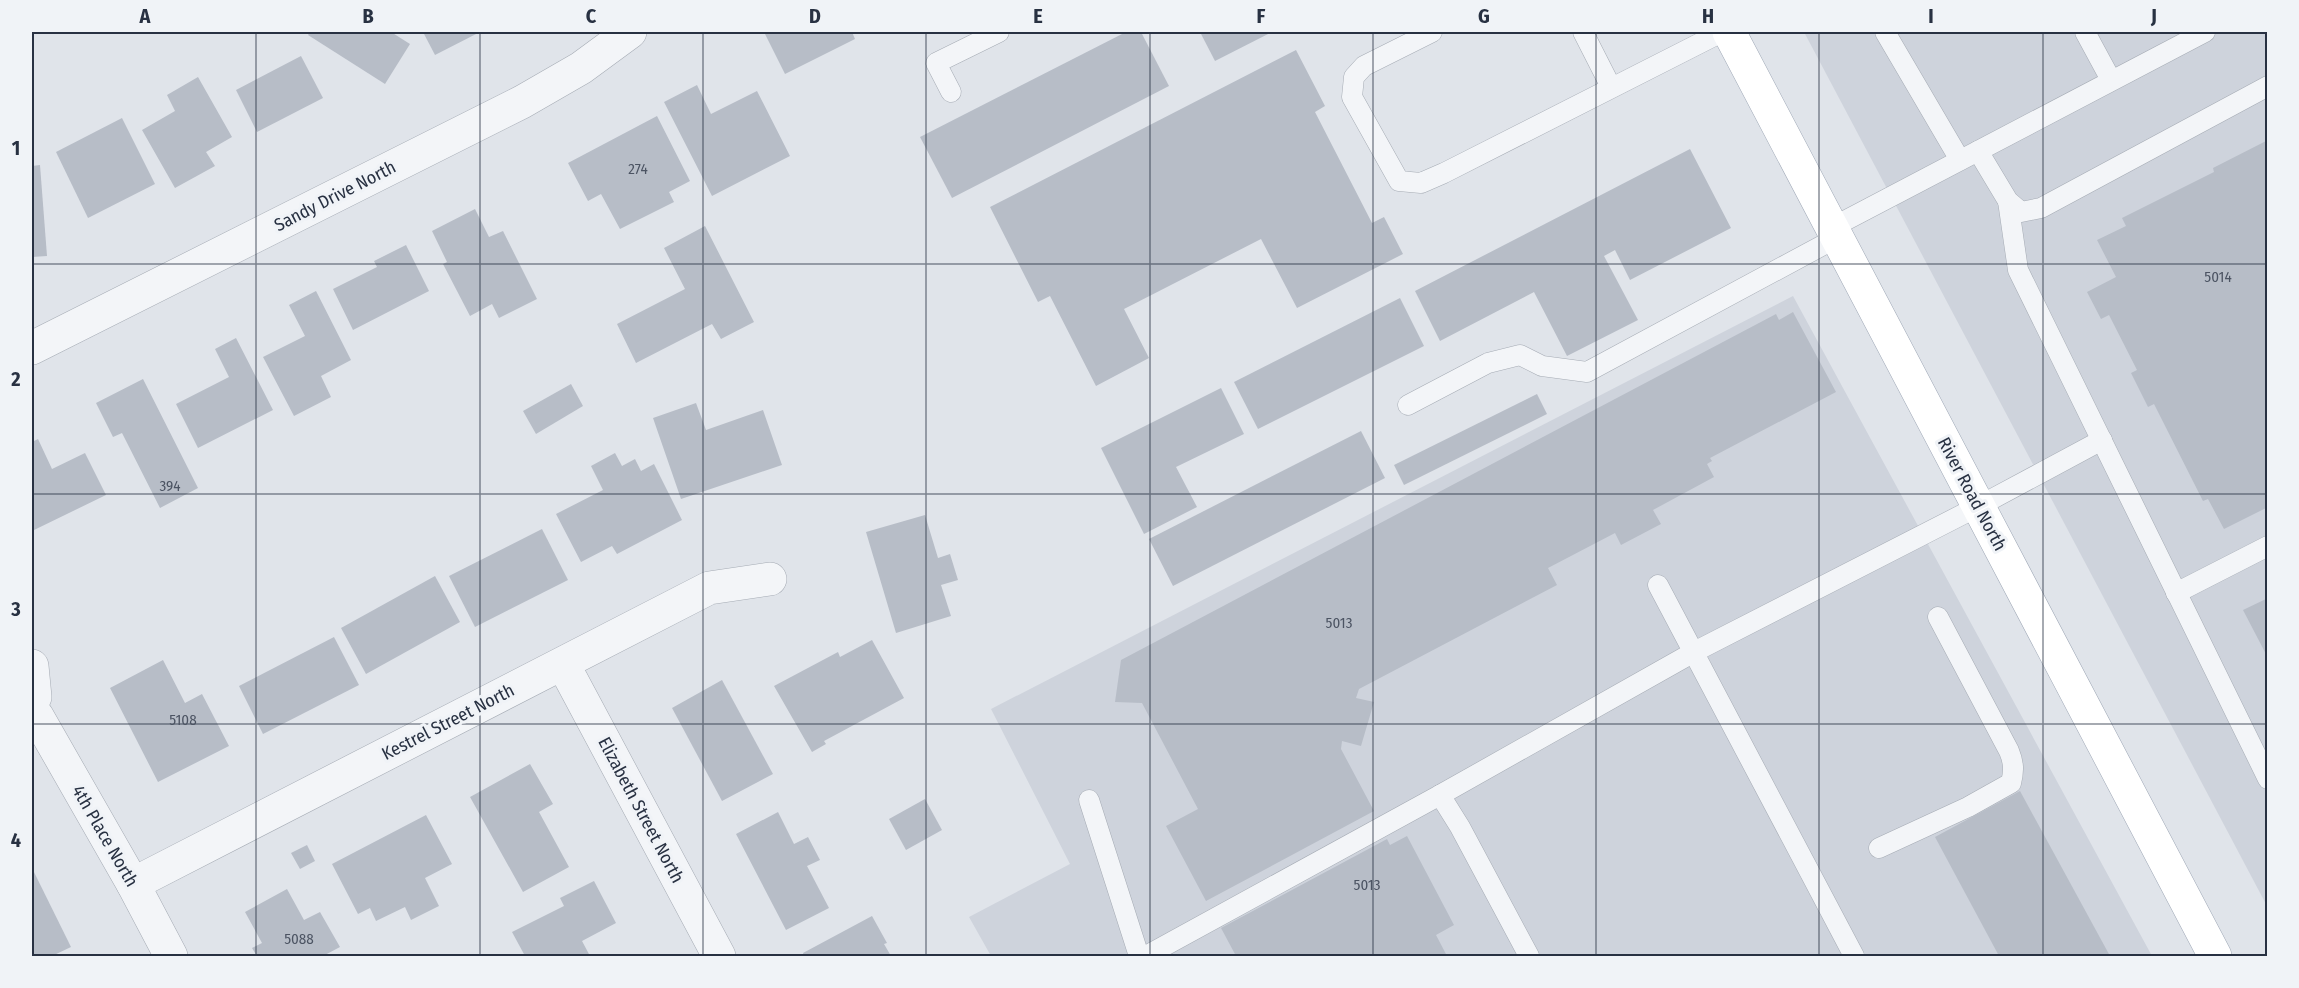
<svg xmlns="http://www.w3.org/2000/svg" width="2299" height="988" font-family="'Fira Sans Condensed',sans-serif">
<style>
.built{fill:#ced3dc}
.building{fill:#b7bdc7}
.lines{fill:none;stroke-linecap:round;stroke-linejoin:round}
.lane-casing{stroke:#a5abb4;stroke-width:21}
.street-casing{stroke:#a5abb4;stroke-width:34}
.primary-casing{stroke:#9fa8b6;stroke-width:34}
.lane{stroke:#f3f5f8;stroke-width:20}
.street{stroke:#f3f5f8;stroke-width:33}
.primary{stroke:#fff;stroke-width:33}
.grid{fill:none;stroke:#283142;stroke-width:1.5;stroke-opacity:0.55}
.labels{text-anchor:middle;dominant-baseline:central;stroke-width:6;stroke-linejoin:round;paint-order:stroke}
.number-label{font-size:15px;fill:#4c5463}
.street-label{font-size:18px;fill:#283142;stroke:#f0f3f7}
.neatline{fill:none;stroke:#283142;stroke-width:2}
.grid-label{font-size:20px;text-anchor:middle;font-weight:bold;fill:#283142}
</style>
<rect width="100%" height="100%" fill="#e0e4ea"/>
<!-- built -->
<g class="built">
<polygon points="1804,32 2267,32 2267,906"/>
<polygon points="1793,296 2152,956 991,956 969,917 1070,864 991,709"/>
</g>
<!-- building -->
<g class="building">
<polygon points="310,32 391,32 410,44 385,84 308,35"/>
<polygon points="423,32 480,32 435,55"/>
<polygon points="764,32 852,32 855,39 785,74"/>
<polygon points="1126,32 1141,32 1169,86 952,198 920,137"/>
<polygon points="1200,32 1272,32 1215,61"/>
<polygon points="1296,50 1325,106 1315,112 1372,223 1384,217 1403,254 1297,308 1261,239 1124,309 1149,358 1096,386 1050,296 1038,302 990,207"/>
<polygon points="301,56 323,98 257,132 236,90"/>
<polygon points="198,77 232,137 206,152 215,166 175,188 142,130 175,111 167,95"/>
<polygon points="697,85 711,114 757,91 790,156 712,196 664,102"/>
<polygon points="657,116 690,181 669,192 674,202 620,229 601,194 588,201 568,163"/>
<polygon points="122,118 155,184 88,218 56,152"/>
<polygon points="2268,140 2268,507 2224,529 2208,499 2203,501 2154,404 2148,407 2131,373 2137,370 2109,315 2101,319 2087,292 2116,277 2097,240 2126,226 2122,218 2214,172 2213,168"/>
<polygon points="1690,149 1731,228 1630,280 1615,250 1604,256 1638,320 1567,356 1534,292 1440,341 1415,291"/>
<polygon points="40,165 47,256 32,257 32,166"/>
<polygon points="475,209 489,237 503,231 537,299 499,318 492,304 470,316 443,264 447,262 432,231"/>
<polygon points="705,226 754,322 721,339 712,324 636,363 617,324 685,289 664,248"/>
<polygon points="406,245 429,291 353,330 333,289 377,267 374,261"/>
<polygon points="316,291 351,360 321,376 331,397 294,416 263,357 305,336 289,305"/>
<polygon points="1400,298 1424,346 1258,429 1234,382"/>
<polygon points="1793,312 1836,392 1710,458 1712,461 1707,464 1714,477 1653,510 1661,524 1621,545 1615,533 1548,568 1557,585 1359,689 1356,698 1374,702 1361,746 1342,741 1341,749 1374,811 1206,901 1166,826 1198,809 1142,703 1115,702 1121,660 1776,314 1779,320"/>
<polygon points="236,338 273,410 198,448 176,404 229,377 215,349"/>
<polygon points="143,379 198,488 160,508 122,433 113,437 96,403"/>
<polygon points="571,384 583,406 536,434 523,411"/>
<polygon points="1221,388 1244,434 1176,467 1197,507 1144,534 1101,448"/>
<polygon points="1537,394 1547,414 1404,485 1394,465"/>
<polygon points="696,403 706,430 763,410 782,465 681,499 653,418"/>
<polygon points="1361,431 1385,478 1173,586 1149,539"/>
<polygon points="38,439 52,469 85,453 106,495 32,531 32,442"/>
<polygon points="615,453 622,466 635,459 641,471 654,464 682,520 617,554 612,546 581,562 556,514 603,490 591,466"/>
<polygon points="925,515 938,558 950,554 958,580 941,585 951,616 896,633 866,532"/>
<polygon points="542,529 568,580 475,627 449,576"/>
<polygon points="435,576 460,622 366,674 341,628"/>
<polygon points="2268,598 2268,658 2243,610"/>
<polygon points="334,637 359,685 263,734 239,686"/>
<polygon points="872,640 904,698 824,741 826,744 812,752 774,686 838,652 840,657"/>
<polygon points="163,660 185,703 202,694 229,746 158,782 110,688"/>
<polygon points="722,680 773,774 722,801 672,708"/>
<polygon points="530,764 553,804 539,812 569,867 523,892 470,797"/>
<polygon points="2020,791 2110,956 1999,956 1935,837"/>
<polygon points="925,799 942,830 906,850 889,819"/>
<polygon points="778,812 794,844 808,837 820,860 807,866 829,908 786,930 736,834"/>
<polygon points="426,815 452,864 425,878 439,906 411,920 405,907 376,921 370,908 358,914 332,864"/>
<polygon points="1407,836 1454,925 1436,935 1447,956 1236,956 1221,928 1387,839 1390,845"/>
<polygon points="307,845 315,861 300,869 291,853"/>
<polygon points="32,868 71,947 52,956 32,956"/>
<polygon points="594,881 616,923 582,941 590,956 525,956 512,932 564,906 560,898"/>
<polygon points="287,889 304,920 320,912 340,947 323,956 257,956 252,948 262,943 245,912"/>
<polygon points="872,916 887,943 884,944 891,956 804,956 803,953"/>
</g>
<g class="lines">
<!-- lane casing -->
<g class="lane-casing">
<g id="lane">
<polyline points="1432,32 1364,66 1354,77 1352,97 1399,181 1421,183 1444,173 1722,32"/>
<polyline points="1583,32 1611,87"/>
<polyline points="1885,32 1960,160"/>
<polyline points="2085,32 2111,80"/>
<polyline points="951,92 936,63 999,32"/>
<polyline points="1978,151 2008,201 2021,212 2041,208 2268,86"/>
<polyline points="2008,201 2018,270 2268,779"/>
<polyline points="1833,227 2205,32"/>
<polyline points="1408,405 1488,363 1520,355 1542,366 1587,372 1838,237"/>
<polyline points="1658,585 1854,956"/>
<polyline points="2176,593 2268,546"/>
<polyline points="1089,800 1139,956"/>
<path d="M 1879,848 L 1968,807 L 2011,783 C 2014,771 2014,763 2009,751 L 1938,617"/>
<polyline points="1146,956 1440,795"/>
<polyline points="1529,956 1460,827 1440,795 1694,652 1979,506 2102,440"/>
</g>
</g>
<!-- street casing -->
<g class="street-casing">
<g id="street">
<polyline points="32,348 522,102 581,68 630,32"/>
<polyline points="563,664 719,956"/>
<polyline points="32,666 35,697"/>
<polyline points="37,716 133,884 171,956"/>
<polyline points="133,884 709,588 770,579"/>
</g>
</g>
<!-- primary casing -->
<g class="primary-casing">
<polyline id="primary" points="1729,32 2215,956"/>
</g>
<!-- lane -->
<use href="#lane" class="lane"/>
<!-- street -->
<use href="#street" class="street"/>
<!-- primary -->
<use href="#primary" class="primary"/>
</g>
<!-- grid -->
<path class="grid" d="M 256,32 L 256,956M 480,32 L 480,956M 703,32 L 703,956M 926,32 L 926,956M 1150,32 L 1150,956M 1373,32 L 1373,956M 1596,32 L 1596,956M 1819,32 L 1819,956M 2043,32 L 2043,956M 32,264 L 2268,264M 32,494 L 2268,494M 32,724 L 2268,724"/>
<g class="labels">
<!-- number labels -->
<g class="number-label">
<text x="638" y="169">274</text>
<text x="2218" y="277">5014</text>
<text x="170" y="486">394</text>
<text x="1339" y="623">5013</text>
<text x="183" y="720">5108</text>
<text x="1367" y="885">5013</text>
<text x="299" y="939">5088</text>
</g>
<!-- street labels -->
<g class="street-label">
<text transform="translate(335 196) rotate(-27)">Sandy Drive North</text>
<text transform="translate(1972 494) rotate(62)">River Road North</text>
<text transform="translate(448 722) rotate(-27)">Kestrel Street North</text>
<text transform="translate(641 810) rotate(62)">Elizabeth Street North</text>
<text transform="translate(105 836) rotate(60)">4th Place North</text>
</g>
</g>
<!-- border -->
<rect width="2299" height="988" fill="none" stroke="#f0f3f7" stroke-width="66"/>
<rect x="33" y="33" width="2233" height="922" class="neatline"/>
<g class="grid-label">
<text x="145" y="23">A</text>
<text x="368" y="23">B</text>
<text x="591" y="23">C</text>
<text x="815" y="23">D</text>
<text x="1038" y="23">E</text>
<text x="1261" y="23">F</text>
<text x="1484" y="23">G</text>
<text x="1708" y="23">H</text>
<text x="1931" y="23">I</text>
<text x="2154" y="23">J</text>
<text x="16" y="155">1</text>
<text x="16" y="386">2</text>
<text x="16" y="616">3</text>
<text x="16" y="847">4</text>
</g>
</svg>
